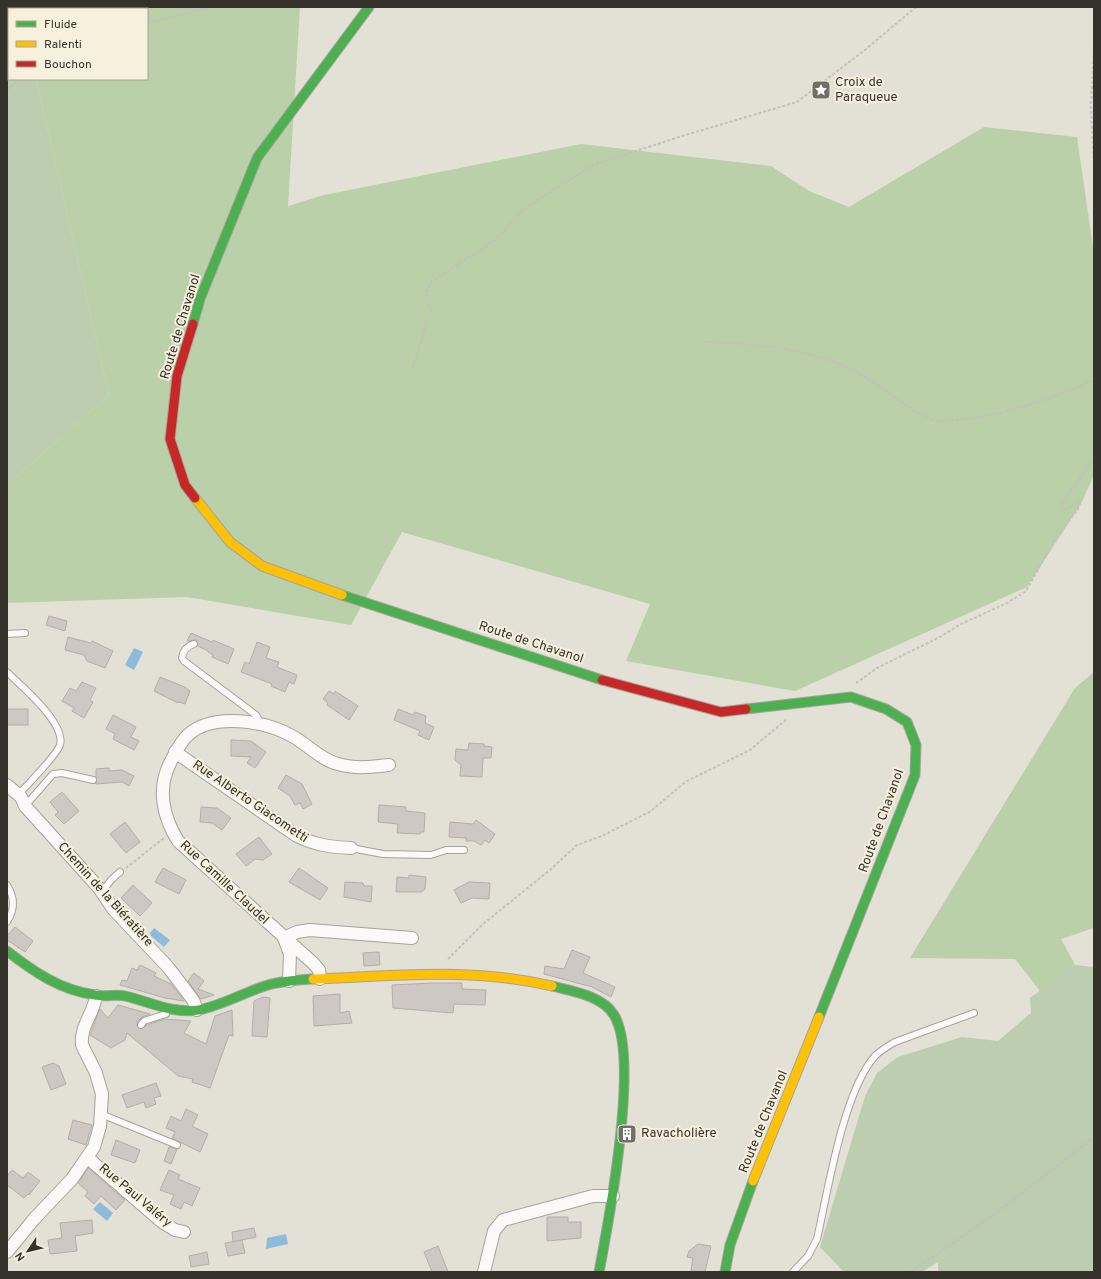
<svg xmlns="http://www.w3.org/2000/svg" width="1101" height="1279" font-family="Overpass,sans-serif">
<style>
.green{fill:#bdcdaf}
.forest{fill:#bad0a8}
.water{fill:#8ebbda}
.building{fill:#cec8c2;stroke:#b4aea9}
.lines{fill:none;stroke-linecap:round;stroke-linejoin:round}
.lane-casing{stroke:#a5a39b;stroke-width:8}
.street-casing{stroke:#a5a39b;stroke-width:14}
.fast-casing{stroke:#a5a39b;stroke-width:11}
.slow-casing{stroke:#a5a39b;stroke-width:11}
.jam-casing{stroke:#a5a39b;stroke-width:11}
.path{stroke:#c3c1bc;stroke-width:2;stroke-dasharray:3 2;stroke-linecap:butt}
.lane{stroke:#fbfaf9;stroke-width:6}
.street{stroke:#fbfaf9;stroke-width:12}
.fast{stroke:#4caf50;stroke-width:9}
.slow{stroke:#ffc107;stroke-width:9}
.jam{stroke:#c62828;stroke-width:9}
.labels{text-anchor:middle;dominant-baseline:central;stroke-width:4;stroke-linejoin:round;paint-order:stroke}
.poi-label{font-size:13px;fill:#34322b;stroke:#f6f0dd;text-anchor:start}
.street-label{font-size:13px;fill:#34322b;stroke:#f6f0dd}
</style>
<rect width="100%" height="100%" fill="#e3e0d6"/>
<!-- green -->
<g class="green">
<polygon points="7,7 44,7 43,9 9,9 9,79 36,79 109,395 7,485"/>
<polygon points="1075,965 1094,967 1094,1272 938,1272 938,1262 922,1272 844,1272 820,1247 865,1096 877,1073 898,1057 962,1037 998,1041 1031,1013 1030,998"/>
</g>
<!-- forest -->
<g class="forest">
<polygon points="53,7 300,7 288,206 324,195 581,144 771,166 809,191 849,207 984,127 1077,137 1094,254 1094,475 1081,504 1027,587 795,691 626,661 650,604 402,532 351,625 187,597 7,603 7,485 109,395 36,79 147,79 147,9 52,9"/>
<polygon points="1094,672 1094,928 1061,939 1075,965 1040,991 1015,959 910,958 1075,688"/>
</g>
<!-- water -->
<g class="water">
<polygon points="134,648 143,652 134,670 125,665"/>
<polygon points="154,928 170,940 164,947 151,936 150,933"/>
<polygon points="100,1202 113,1213 107,1221 93,1209"/>
<polygon points="286,1234 288,1244 266,1249 267,1238"/>
</g>
<!-- building -->
<g class="building">
<polygon points="49,616 67,621 65,631 46,625"/>
<polygon points="191,633 212,642 213,640 234,649 228,664 212,657 213,655 208,652 208,651 198,646 197,640 187,641"/>
<polygon points="68,637 91,643 92,641 113,651 105,668 87,661 84,655 65,650"/>
<polygon points="257,642 270,647 266,658 279,662 277,667 297,675 294,684 289,682 285,692 271,686 272,684 241,672 245,662 249,664"/>
<polygon points="160,677 185,687 190,691 185,704 179,702 178,703 154,691"/>
<polygon points="82,682 96,688 90,700 93,702 84,718 72,711 74,708 62,701 70,688 76,691"/>
<polygon points="329,691 334,694 335,691 358,706 349,720 327,705 328,703 323,699"/>
<rect x="7" y="709" width="21" height="16"/>
<polygon points="398,709 413,715 415,712 426,716 425,723 434,727 429,740 418,735 420,731 394,720"/>
<polygon points="113,715 136,727 131,737 139,741 134,750 113,739 115,734 106,729"/>
<polygon points="231,740 251,741 266,752 255,768 247,763 251,757 231,756"/>
<polygon points="469,743 484,744 484,746 492,747 491,758 483,758 482,777 460,776 461,765 455,760 456,749 468,750"/>
<polygon points="109,768 109,771 122,770 134,776 129,786 122,782 96,784 96,769"/>
<polygon points="286,775 302,784 312,804 303,809 300,803 295,805 290,796 278,788"/>
<polygon points="62,792 79,811 64,824 55,815 58,812 50,802"/>
<polygon points="379,805 406,807 406,811 425,813 424,832 421,832 420,834 397,833 398,824 378,822"/>
<polygon points="201,807 217,808 231,818 222,830 212,823 200,822"/>
<polygon points="476,820 495,834 489,843 485,840 481,845 474,841 466,841 466,838 449,837 450,822 473,824"/>
<polygon points="125,822 140,842 126,853 110,834"/>
<polygon points="259,837 272,854 263,860 255,859 246,866 236,854"/>
<polygon points="163,868 186,880 179,894 155,882"/>
<polygon points="299,868 328,888 320,900 289,882"/>
<polygon points="409,875 426,877 425,889 421,892 396,892 397,877 409,878"/>
<polygon points="345,882 363,883 364,886 372,886 371,902 344,897"/>
<polygon points="469,882 490,883 489,899 472,898 461,903 454,890"/>
<polygon points="133,885 152,903 140,916 121,898"/>
<polygon points="15,927 33,941 25,952 7,940 7,936"/>
<polygon points="572,950 590,957 583,973 615,987 611,997 592,987 544,974 545,966 564,969"/>
<polygon points="379,952 380,965 364,966 363,953"/>
<polygon points="140,965 156,973 154,976 171,984 184,1001 165,998 120,985 122,980 127,981 132,968 137,970"/>
<polygon points="194,973 204,981 198,989 214,995 201,999 188,981"/>
<polygon points="432,983 462,983 462,989 486,990 485,1005 454,1004 453,1013 393,1008 392,985"/>
<polygon points="340,994 340,1013 349,1011 352,1023 314,1026 313,996"/>
<polygon points="263,997 270,998 267,1037 252,1036 254,1001"/>
<polygon points="118,1005 150,1014 142,1017 137,1022 137,1026 140,1029 147,1025 165,1019 191,1021 184,1033 206,1044 215,1016 232,1010 233,1036 229,1035 210,1088 192,1082 193,1079 178,1076 127,1033 125,1040 111,1048 90,1035 100,1009 108,1018"/>
<polygon points="53,1063 59,1066 66,1084 51,1090 42,1067"/>
<polygon points="156,1083 161,1096 154,1098 156,1104 146,1108 144,1102 127,1108 122,1095"/>
<polygon points="186,1109 198,1115 192,1126 208,1134 200,1152 172,1138 175,1132 166,1128 171,1116 181,1121"/>
<polygon points="73,1120 92,1125 86,1145 68,1139"/>
<polygon points="116,1140 140,1150 135,1163 111,1155"/>
<polygon points="169,1147 177,1149 171,1164 164,1161"/>
<polygon points="88,1168 125,1200 116,1210 101,1196 94,1204 85,1196 88,1192 78,1183"/>
<polygon points="12,1170 23,1178 28,1172 40,1181 29,1195 28,1194 24,1198 7,1185 7,1176"/>
<polygon points="169,1170 180,1175 178,1179 200,1188 192,1206 184,1202 181,1209 170,1204 174,1195 160,1190"/>
<polygon points="547,1217 568,1217 568,1222 581,1222 581,1238 547,1241"/>
<polygon points="92,1220 93,1233 75,1236 77,1251 50,1254 48,1240 62,1238 60,1223"/>
<polygon points="254,1228 256,1237 233,1242 232,1232"/>
<polygon points="242,1240 245,1253 228,1256 225,1243"/>
<polygon points="698,1244 711,1246 705,1272 691,1271 693,1258 687,1257 689,1251"/>
<polygon points="438,1246 448,1272 432,1272 424,1252"/>
<polygon points="207,1252 209,1264 191,1267 189,1256"/>
</g>
<g class="lines">
<!-- lane casing -->
<g class="lane-casing">
<g id="lane">
<polyline points="7,634 25,633"/>
<path d="M 194,644 C 187,646 183,651 182,658 L 184,661 L 256,715 L 259,720 L 258,724"/>
<path d="M 7,672 C 21,686 66,723 60,745 C 57,755 27,785 19,794"/>
<polyline points="25,806 53,774 62,773 93,780"/>
<polyline points="351,848 383,854 431,855 446,850 464,850"/>
<path d="M 7,885 C 15,898 15,909 7,922"/>
<polyline points="102,892 111,880 120,872"/>
<polyline points="141,1025 144,1021 166,1014"/>
<polyline points="101,1114 177,1145"/>
<path d="M 793,1272 L 808,1256 L 817,1239 C 828,1191 843,1092 875,1056 C 881,1050 888,1046 895,1042 L 974,1013"/>
</g>
</g>
<!-- street casing -->
<g class="street-casing">
<g id="street">
<path d="M 175,752 L 297,836 C 315,845 330,847 351,848"/>
<polyline points="7,785 21,797 25,806 99,888 114,910 168,967 193,1000 197,1010"/>
<polyline points="284,938 297,932 310,930 412,938"/>
<polyline points="284,938 290,954 289,981"/>
<path d="M 320,979 L 319,970 L 314,964 L 178,841 C 163,817 157,789 170,763 C 175,754 180,742 188,735 C 213,712 265,721 292,736 C 307,744 321,760 338,764 C 355,769 372,767 389,765"/>
<polyline points="88,1158 162,1222 175,1230 184,1232"/>
<path d="M 7,1252 L 34,1219 L 72,1179 L 94,1147 L 100,1126 L 102,1094 L 96,1073 L 82,1045 C 80,1026 94,1013 96,996"/>
<polyline points="484,1272 494,1231 503,1220 593,1196 613,1196"/>
</g>
</g>
<!-- fast casing -->
<g class="fast-casing">
<g id="fast">
<polyline points="193,324 200,299 257,158 369,7"/>
<polyline points="342,595 602,680"/>
<polyline points="746,709 851,697 886,709 907,722 916,745 915,775 819,1017"/>
<path d="M 7,951 C 34,972 60,990 95,995 C 105,997 116,994 125,996 C 151,1002 172,1014 199,1010 C 223,1005 245,992 268,985 C 282,981 298,980 313,979"/>
<path d="M 552,986 C 572,991 603,996 614,1015 C 640,1057 609,1220 599,1272"/>
<polyline points="725,1272 730,1245 753,1181"/>
</g>
</g>
<!-- slow casing -->
<g class="slow-casing">
<g id="slow">
<polyline points="195,498 230,542 262,566 342,595"/>
<path d="M 313,979 C 396,976 470,967 552,986"/>
<polyline points="753,1181 819,1017"/>
</g>
</g>
<!-- jam casing -->
<g class="jam-casing">
<g id="jam">
<polyline points="193,324 177,376 170,439 185,485 195,498"/>
<polyline points="602,680 721,712 746,709"/>
</g>
</g>
<!-- path -->
<g class="path">
<polyline points="147,23 213,7"/>
<polyline points="1094,51 1091,106 1094,167"/>
<polyline points="7,90 20,79"/>
<path d="M 704,342 C 755,344 810,348 857,372 C 882,386 911,413 937,421 C 942,422 950,420 955,420 C 1003,416 1050,399 1094,380"/>
<polyline points="411,373 431,309 426,295 430,283 495,240 524,209 593,165 682,136 797,102 866,49 916,7"/>
<polyline points="856,683 877,668 938,638 961,624 1007,603 1026,591 1056,537 1078,509 1080,502 1077,501 1071,507 1063,510 1061,505 1094,458"/>
<polyline points="126,868 164,838"/>
<polyline points="448,959 483,924 550,870 577,845 602,836 651,811 685,782 750,750 787,719"/>
<polyline points="911,1272 999,1211 1094,1137"/>
</g>
<!-- lane -->
<use href="#lane" class="lane"/>
<!-- street -->
<use href="#street" class="street"/>
<!-- fast -->
<use href="#fast" class="fast"/>
<!-- slow -->
<use href="#slow" class="slow"/>
<!-- jam -->
<use href="#jam" class="jam"/>
</g>
<!-- icons -->
<defs>
<g id="sight-square" transform="scale(1)"><rect x="-9" y="-9" width="18" height="18" rx="4" fill="#716f67" stroke="#f6f0dd"/><path d="M0-6L1.8-2.2L6-1.7L2.9 1.2L3.7 5.4L0 3.3L-3.7 5.4L-2.9 1.2L-6-1.7L-1.8-2.2Z" fill="#fff"/></g>
<g id="building-square" transform="scale(1)"><rect x="-9" y="-9" width="18" height="18" rx="4" fill="#716f67" stroke="#f6f0dd"/><path d="M-4-6H4V6H1V3H-1V6H-4ZM-2.5-4.3h1.7v1.8h-1.7ZM.8-4.3h1.7v1.8H.8ZM-2.5-1h1.7V.8h-1.7ZM.8-1h1.7V.8H.8Z" fill="#fff"/></g>
</defs>
<g fill-rule="evenodd">
<use href="#sight-square" x="821" y="90"/>
<use href="#building-square" x="627" y="1134"/>
</g>
<g class="labels">
<!-- poi labels -->
<g class="poi-label">
<text x="835" y="83">Croix de<tspan x="835" dy="15">Paraqueue</tspan></text>
<text x="641" y="1134">Ravacholière</text>
</g>
<!-- street labels -->
<g class="street-label">
<text transform="translate(181 327) rotate(-73)">Route de Chavanol</text>
<text transform="translate(531 643) rotate(18)">Route de Chavanol</text>
<text transform="translate(250 802) rotate(34)">Rue Alberto Giacometti</text>
<text transform="translate(882 821) rotate(-70)">Route de Chavanol</text>
<text transform="translate(224 883) rotate(43)">Rue Camille Claudel</text>
<text transform="translate(105 895) rotate(48)">Chemin de la Biératière</text>
<text transform="translate(764 1122) rotate(-68)">Route de Chavanol</text>
<text transform="translate(135 1196) rotate(40)">Rue Paul Valéry</text>
</g>
</g>
<!-- border -->
<rect width="1101" height="1279" fill="none" stroke="#34322b" stroke-width="16"/>
<!-- legend -->
<rect x="8" y="8" width="140" height="72" fill="#f6f0dd" stroke="#a8a496"/>
<rect x="16" y="21" width="20" height="6" fill="#4caf50" stroke="#a8a496"/>
<text x="44" y="28" font-size="12" fill="#34322b">Fluide</text>
<rect x="16" y="41" width="20" height="6" fill="#ffc107" stroke="#a8a496"/>
<text x="44" y="48" font-size="12" fill="#34322b">Ralenti</text>
<rect x="16" y="61" width="20" height="6" fill="#c62828" stroke="#a8a496"/>
<text x="44" y="68" font-size="12" fill="#34322b">Bouchon</text>
<!-- north arrow -->
<g transform="translate(28 1251) rotate(235)" stroke="#f6f0dd" stroke-width="3" paint-order="stroke">
<path d="M0-3L7 15L0 10L-7 15Z" fill="#34322b"/>
<text y="-6" font-size="11" font-weight="bold" text-anchor="middle" fill="#34322b">N</text>
</g>
</svg>
